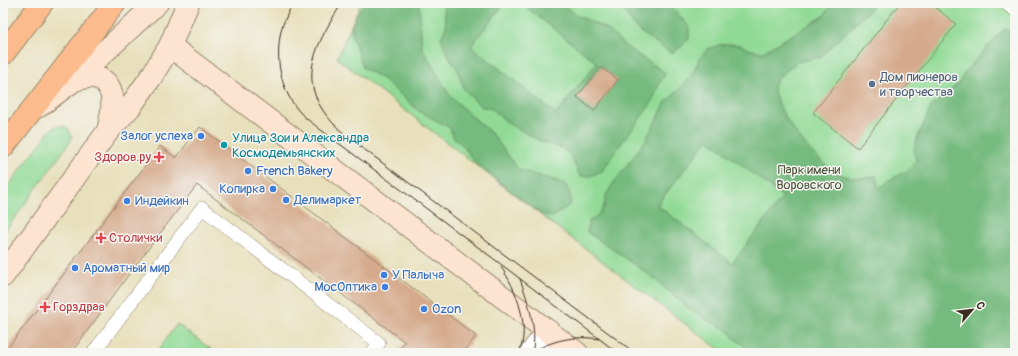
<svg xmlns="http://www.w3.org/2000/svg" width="1018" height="356" font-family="Pangolin,sans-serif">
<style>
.green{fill:#91da95;stroke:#66825a}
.forest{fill:#74ba7e;stroke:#58724e;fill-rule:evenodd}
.building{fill:#d5aa8c}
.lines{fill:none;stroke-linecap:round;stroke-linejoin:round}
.lane-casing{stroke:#92856d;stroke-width:14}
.street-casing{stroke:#92856d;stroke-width:24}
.secondary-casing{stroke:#92856d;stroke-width:24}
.primary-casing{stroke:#92856d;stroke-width:24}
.lane{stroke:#fff;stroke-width:13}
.street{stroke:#fff;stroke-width:22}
.secondary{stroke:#fde4d1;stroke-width:22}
.primary{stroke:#fbbb8c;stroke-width:22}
.tram{stroke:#3b2a1e;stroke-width:1}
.service-dot{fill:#5c6f8a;stroke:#f6f6f2;stroke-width:1.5}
.shop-dot{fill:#3f7fe0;stroke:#f6f6f2;stroke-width:1.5}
.culture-dot{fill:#0f9aa8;stroke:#f6f6f2;stroke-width:1.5}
.health-dot{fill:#e0444e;stroke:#f6f6f2;stroke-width:1.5}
.labels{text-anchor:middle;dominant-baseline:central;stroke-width:3;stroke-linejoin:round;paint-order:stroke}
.service-label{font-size:13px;fill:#4e5e75;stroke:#f6f6f2;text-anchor:start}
.shop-label{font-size:13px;fill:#366cbe;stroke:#f6f6f2;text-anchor:start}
.culture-label{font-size:13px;fill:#0d838f;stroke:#f6f6f2;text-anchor:start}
.health-label{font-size:13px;fill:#be3a42;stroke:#f6f6f2;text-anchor:start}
.park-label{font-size:13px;fill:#50563c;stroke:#f6f6f2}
</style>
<rect width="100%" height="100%" fill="#f6f6f2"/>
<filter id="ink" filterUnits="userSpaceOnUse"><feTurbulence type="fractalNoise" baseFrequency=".025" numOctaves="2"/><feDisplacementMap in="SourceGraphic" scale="8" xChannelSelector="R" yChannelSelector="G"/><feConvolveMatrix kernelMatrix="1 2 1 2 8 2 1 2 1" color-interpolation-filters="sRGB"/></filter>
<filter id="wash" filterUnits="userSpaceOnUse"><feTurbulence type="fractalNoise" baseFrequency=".012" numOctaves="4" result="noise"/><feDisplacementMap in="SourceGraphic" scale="16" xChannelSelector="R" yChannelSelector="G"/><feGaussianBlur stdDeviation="0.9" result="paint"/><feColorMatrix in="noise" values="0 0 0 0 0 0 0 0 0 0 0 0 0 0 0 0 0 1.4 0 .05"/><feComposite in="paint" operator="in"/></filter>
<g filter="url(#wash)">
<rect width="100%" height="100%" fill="#e8e0bc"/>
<!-- green -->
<g class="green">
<polygon points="361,3 1011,3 1015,6 1015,353 724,353 550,222 337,58"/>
<polygon points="58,126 65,126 69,130 72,137 70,142 3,234 3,193 51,129"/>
<polygon points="177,324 216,353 156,353"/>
</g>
<!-- forest -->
<g class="forest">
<polygon points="364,3 419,3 422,48 450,96 492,134 519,170 564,183 570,193 571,204 553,217 541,214 477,165 463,146 454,138 450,128 419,111 383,79 363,68 352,35 352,24"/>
<path d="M 443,3 L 505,3 L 471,46 L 556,114 L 597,63 L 521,3 L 561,3 L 575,14 L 608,30 L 625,46 L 666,73 L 660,82 L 651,104 L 620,145 L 602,171 L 591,176 L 580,176 L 570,155 L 562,148 L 540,141 L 509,124 L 492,109 L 480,106 L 464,89 L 457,68 L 450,59 L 441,38 L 446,27 ZM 601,67 L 618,80 L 594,110 L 577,97 Z"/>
<polygon points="618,3 672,3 673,8 689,27 689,39 681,47 671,53 643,34 633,25 627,15"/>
<path d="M 832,3 L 877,3 L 820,57 L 797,62 L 779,77 L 773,87 C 780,119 811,157 839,174 C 849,179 866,179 876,176 L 879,189 L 887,181 L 908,170 L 916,162 L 914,150 L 917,139 L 931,107 L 959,83 L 964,73 L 1004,29 L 1015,30 L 1015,353 L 754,353 L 734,338 L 728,330 L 707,320 L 698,313 L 688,308 L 650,275 L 587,232 L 589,221 L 598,215 L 604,206 L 606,195 L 612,185 L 646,140 L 666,102 L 690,78 L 700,58 L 708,49 L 719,45 L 730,44 L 741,45 L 751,50 L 763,52 L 824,16 ZM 708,139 L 783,197 L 732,263 L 657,205 Z"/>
</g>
<g id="blocks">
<!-- building -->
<g class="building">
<polygon points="900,3 930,3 956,24 858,148 813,113"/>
<polygon points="601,67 618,80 594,111 577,97"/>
<polygon points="200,127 476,336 463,353 396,353 405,342 197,185 132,270 71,353 4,353 160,146 176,158"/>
</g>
</g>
</g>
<g filter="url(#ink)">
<use href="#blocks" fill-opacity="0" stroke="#92856d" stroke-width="1"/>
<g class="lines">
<!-- lane casing -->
<g class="lane-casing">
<g id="lane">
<polyline points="1005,3 1015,10"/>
<polyline points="93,353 202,208 379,343 372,353"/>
</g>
</g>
<!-- street casing -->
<g class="street-casing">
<polyline id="street" points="531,353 548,331"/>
</g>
<!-- secondary casing -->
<g class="secondary-casing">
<g id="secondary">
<polyline points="170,46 577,353"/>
<path d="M 74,80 C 81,78 91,75 98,78 C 119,86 112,115 108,131"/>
<polyline points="39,106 74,80 157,3"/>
<polyline points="3,276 108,131 130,107 151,77 170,46 188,3"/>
</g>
</g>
<!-- primary casing -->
<g class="primary-casing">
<g id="primary">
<polyline points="3,54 42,3"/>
<polyline points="3,147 115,3"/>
</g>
</g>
<!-- lane -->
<use href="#lane" class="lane"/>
<!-- street -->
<use href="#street" class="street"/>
<!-- secondary -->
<use href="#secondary" class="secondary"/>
<!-- primary -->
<use href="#primary" class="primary"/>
<!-- tram -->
<g class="tram">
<path d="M 293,3 C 289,12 283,22 281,31 C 275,59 280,88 298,110 C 304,118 314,124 321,130 L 498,262 L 618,353"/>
<path d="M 342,3 C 312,50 293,87 341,131 C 353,142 367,151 380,161 L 635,353"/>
<path d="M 501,267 C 516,288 531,327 519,353"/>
<path d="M 520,279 C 528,301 538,330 532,353"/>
<path d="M 530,353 C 552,340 575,335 599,339"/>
<polyline points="566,353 587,350 614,353"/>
</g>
</g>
</g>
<!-- markers -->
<circle class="service-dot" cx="872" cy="84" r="4"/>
<g class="shop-dot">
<circle cx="201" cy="136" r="4"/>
<circle cx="248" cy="171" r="4"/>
<circle cx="273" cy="189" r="4"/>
<circle cx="286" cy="200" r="4"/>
<circle cx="127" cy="201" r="4"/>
<circle cx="75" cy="268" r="4"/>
<circle cx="384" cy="275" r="4"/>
<circle cx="385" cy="287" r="4"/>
<circle cx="424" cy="309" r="4"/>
</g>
<circle class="culture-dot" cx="224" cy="145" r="4"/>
<g class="health-dot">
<path d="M157 151h4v4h4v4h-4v4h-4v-4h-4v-4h4z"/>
<path d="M99 232h4v4h4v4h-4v4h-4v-4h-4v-4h4z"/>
<path d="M43 301h4v4h4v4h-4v4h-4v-4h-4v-4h4z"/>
</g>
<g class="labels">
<!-- service labels -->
<g class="service-label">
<text x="880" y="77">Дом пионеров<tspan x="880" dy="15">и творчества</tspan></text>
</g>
<!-- shop labels -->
<g class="shop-label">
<text x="193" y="136" text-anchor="end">Залог успеха</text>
<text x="256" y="171">French Bakery</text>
<text x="265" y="189" text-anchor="end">Копирка</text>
<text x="294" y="200">Делимаркет</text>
<text x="135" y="201">Индейкин</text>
<text x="83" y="268">Ароматный мир</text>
<text x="392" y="275">У Палыча</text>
<text x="377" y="287" text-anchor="end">МосОптика</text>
<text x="432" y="309">Ozon</text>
</g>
<!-- culture labels -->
<g class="culture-label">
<text x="232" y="138">Улица Зои и Александра<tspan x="232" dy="15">Космодемьянских</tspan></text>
</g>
<!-- health labels -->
<g class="health-label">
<text x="151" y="157" text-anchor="end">Здоров.ру</text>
<text x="109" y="238">Столички</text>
<text x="53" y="307">Горздрав</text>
</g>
<!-- park labels -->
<g class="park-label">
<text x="809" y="170">Парк имени<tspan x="809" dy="15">Воровского</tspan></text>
</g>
</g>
<!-- margin -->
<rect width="1018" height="356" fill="none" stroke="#f6f6f2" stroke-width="16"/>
<!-- north arrow -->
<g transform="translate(972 310) rotate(62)" stroke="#f6f6f2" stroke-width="3" paint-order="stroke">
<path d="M0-3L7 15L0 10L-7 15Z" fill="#3b2a1e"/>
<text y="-6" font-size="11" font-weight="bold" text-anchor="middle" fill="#3b2a1e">С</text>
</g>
</svg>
